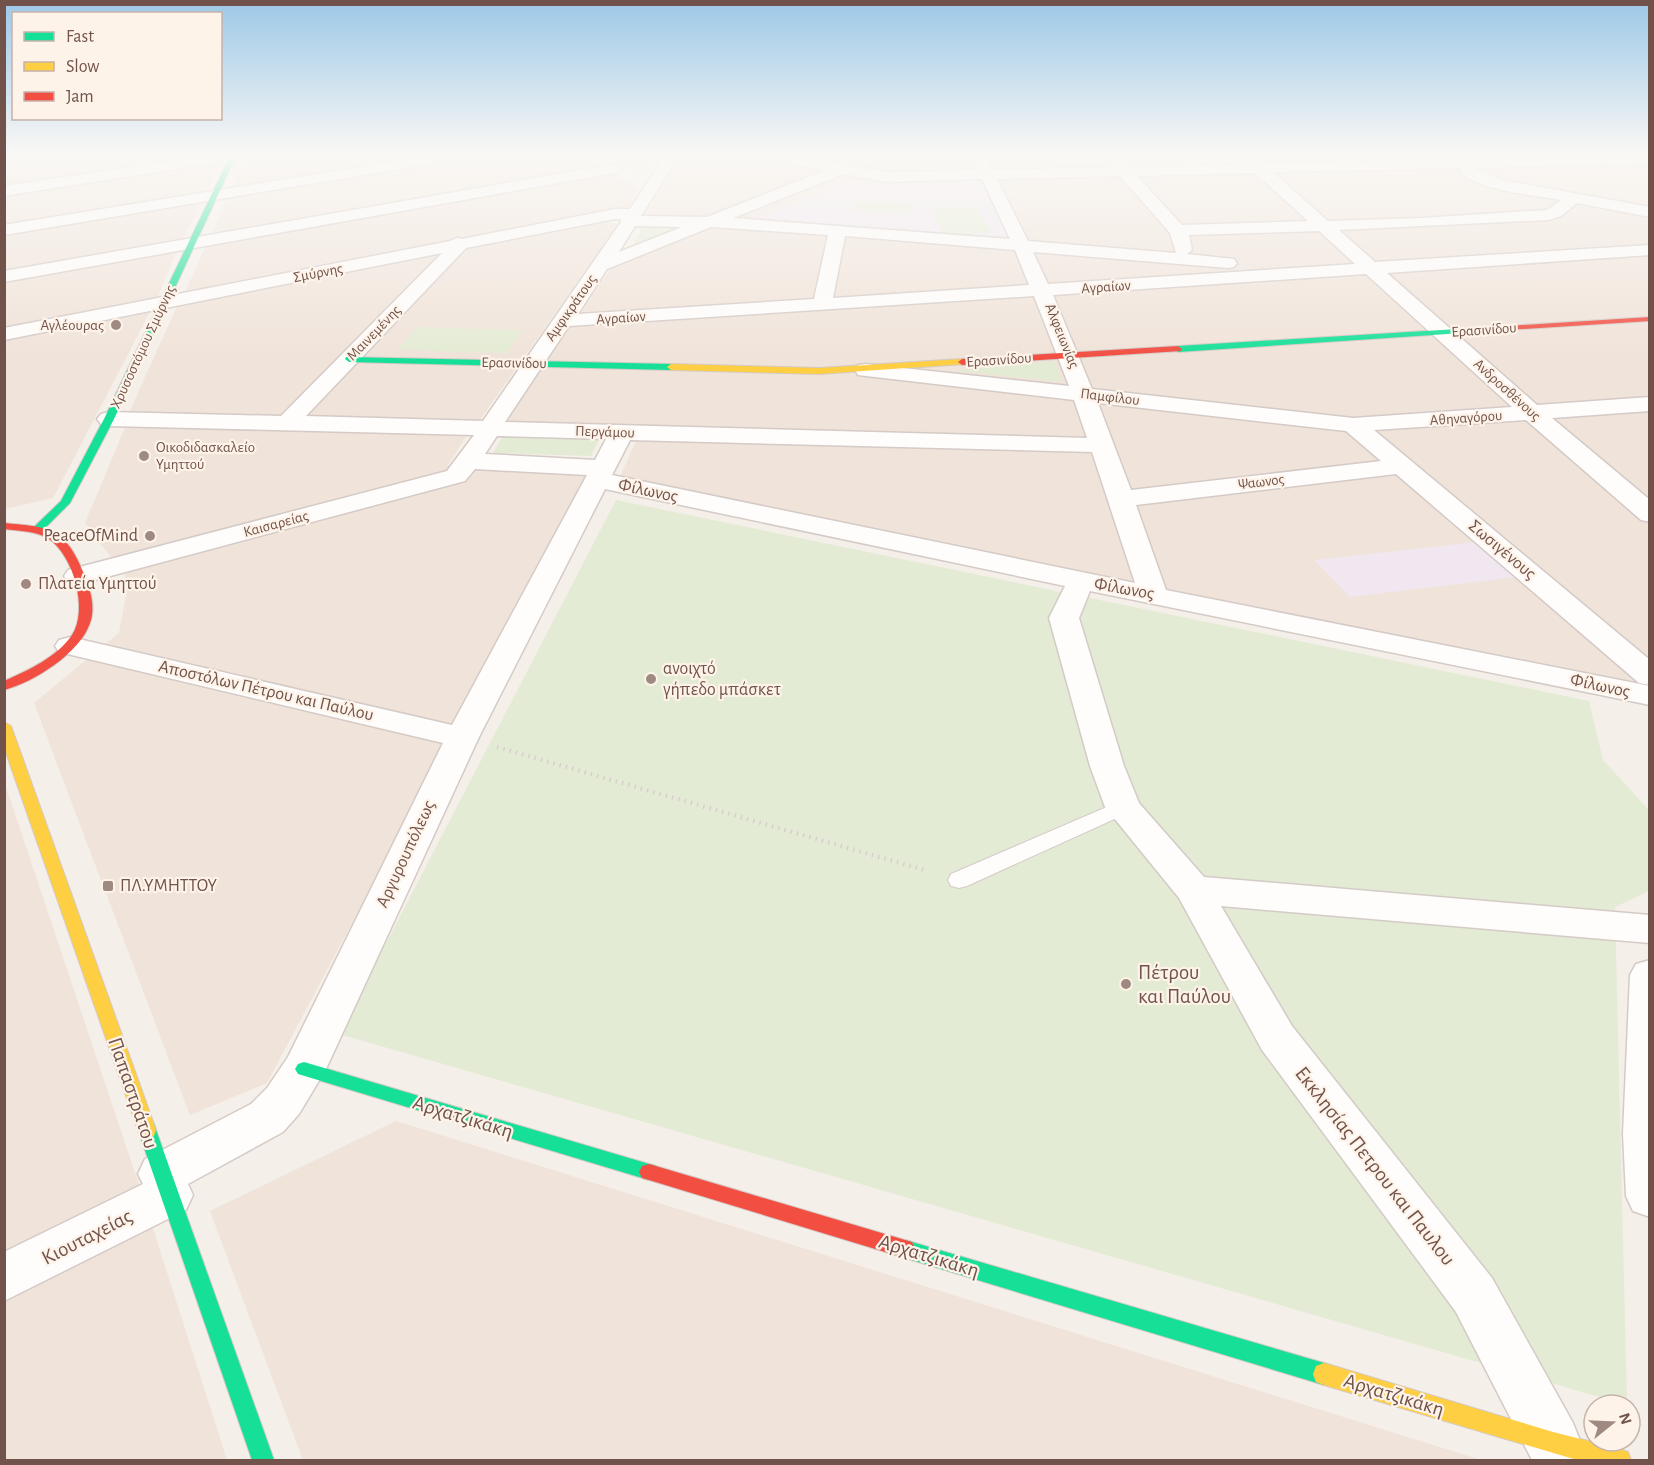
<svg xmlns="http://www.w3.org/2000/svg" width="1654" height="1465" font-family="'Alegreya Sans',sans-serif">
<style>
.residential{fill:#f0e3d9}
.education{fill:#f0e7f1}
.green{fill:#e4ebd4}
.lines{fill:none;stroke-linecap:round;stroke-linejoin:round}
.lane-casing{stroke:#d4cac6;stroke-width:2}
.street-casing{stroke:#d4cac6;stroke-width:3}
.fast-casing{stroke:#d4cac6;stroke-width:2}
.slow-casing{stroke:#d4cac6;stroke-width:2}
.jam-casing{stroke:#d4cac6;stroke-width:2}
.path{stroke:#d8cfcd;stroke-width:4.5;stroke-dasharray:1.5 5;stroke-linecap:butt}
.lane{fill:#fefdfc;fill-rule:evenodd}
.street{fill:#fefdfc;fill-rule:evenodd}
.fast{fill:#16e098;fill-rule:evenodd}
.slow{fill:#ffcf43;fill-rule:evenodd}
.jam{fill:#f24e42;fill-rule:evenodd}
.poi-dot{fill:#9f8a82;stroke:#fef3e9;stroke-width:2}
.labels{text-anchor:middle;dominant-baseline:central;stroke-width:4.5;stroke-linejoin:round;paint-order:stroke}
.far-street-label{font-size:15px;fill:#71534b;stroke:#fef3e9}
.far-poi-label{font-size:15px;fill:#71534b;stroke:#fef3e9;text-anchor:end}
.street-label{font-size:18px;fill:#71534b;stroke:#fef3e9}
.poi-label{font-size:18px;fill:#71534b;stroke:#fef3e9;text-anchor:start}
.near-poi-label{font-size:21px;fill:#71534b;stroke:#fef3e9;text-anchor:start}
.near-street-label{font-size:21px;fill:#71534b;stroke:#fef3e9}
</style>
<rect width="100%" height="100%" fill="#f5efe9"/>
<!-- residential -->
<g class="residential">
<polygon points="5,154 226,154 177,251 156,301 5,330"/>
<polygon points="247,154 583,154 637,188 629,208 202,291 186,290"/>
<polygon points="682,154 879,154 710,221 643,219"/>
<polygon points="891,154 1649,154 1649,689 619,479 641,430 498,424 573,317 612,268"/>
<polygon points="599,221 618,224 477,424 128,415 178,304"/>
<polygon points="151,310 53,498 5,509 4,339"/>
<polygon points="127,423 470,430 448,465 591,473 267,1083 190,1115 34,703 119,633 129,581 85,523"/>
<polygon points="4,781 141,1191 227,1460 5,1460"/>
<polygon points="396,1121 1481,1460 303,1460 210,1211"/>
</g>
<!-- education -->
<g class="education">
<polygon points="978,179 1008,236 998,239 764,221 759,217 845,182"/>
<polygon points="1476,542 1517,577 1350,597 1314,560"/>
</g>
<!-- green -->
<g class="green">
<polygon points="602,154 660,154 647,173 642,174"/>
<polygon points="856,201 913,204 909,213 851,210"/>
<polygon points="977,207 992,233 944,234 932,208"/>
<polygon points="643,227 686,228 630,250"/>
<polygon points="417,327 522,330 507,353 397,350"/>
<polygon points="1055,361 1062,382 957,371 959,370"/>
<polygon points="503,436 599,439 591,456 493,453"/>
<polygon points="616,500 1589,701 1603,760 1649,810 1649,891 1615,907 1627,1405 339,1034"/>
</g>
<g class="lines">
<!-- lane casing -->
<g class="lane-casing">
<polygon id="lane" points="1123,800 1130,802 1133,807 1130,812 967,886 959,888 951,886 948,880 951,874"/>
</g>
<!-- street casing -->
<g class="street-casing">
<g id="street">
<polygon points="4,154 25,154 23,157 4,160"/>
<polygon points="217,154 252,154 245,158 4,196 4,186"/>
<polygon points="440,154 473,154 466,158 4,235 4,225"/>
<path d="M 666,154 L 680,154 L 641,216 L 707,217 L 826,170 L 762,158 L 755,154 L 785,154 L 887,172 L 977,170 L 972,159 L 979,155 L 984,156 L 992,170 L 1112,167 L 1109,162 L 1116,158 L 1121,159 L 1128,167 L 1650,155 L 1650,163 L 1473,168 L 1502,180 L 1650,207 L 1650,217 L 1577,203 L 1561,216 L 1549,220 L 1339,230 L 1375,262 L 1650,245 L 1650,255 L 1387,273 L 1537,405 L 1650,397 L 1650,411 L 1552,418 L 1650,500 L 1650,522 L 1641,520 L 1526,420 L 1374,430 L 1650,660 L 1650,685 L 1639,683 L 1396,474 L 1136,505 L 1166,590 L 1650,686 L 1650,705 L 1090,591 L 1079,618 L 1124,766 L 1139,803 L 1204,877 L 1650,915 L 1650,943 L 1221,906 L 1292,1026 L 1492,1278 L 1573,1423 L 1581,1443 L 1574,1460 L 1532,1460 L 1456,1312 L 1262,1050 L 1179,898 L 1105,807 L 1090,766 L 1049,618 L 1065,586 L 605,489 L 479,737 L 326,1069 L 299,1114 L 283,1132 L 188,1184 L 193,1195 L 186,1210 L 4,1301 L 4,1252 L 143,1184 L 138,1174 L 145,1159 L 251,1104 L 267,1088 L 288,1057 L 443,743 L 59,652 L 55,646 L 59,640 L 70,637 L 452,725 L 587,475 L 475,469 L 465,481 L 88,582 L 78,584 L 68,582 L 64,576 L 68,570 L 447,471 L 474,435 L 109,426 L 101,424 L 97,419 L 101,414 L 109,412 L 281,416 L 442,253 L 4,340 L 4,328 L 450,241 L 457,238 L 462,239 L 615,209 L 630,209 ZM 1463,168 L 1460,171 C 1477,191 1535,195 1561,200 L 1547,210 L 1422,218 L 1328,221 L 1273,172 ZM 1255,173 L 1308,221 L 1182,225 L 1137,176 ZM 844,174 L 887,182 L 982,179 L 1010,239 L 733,218 ZM 1120,176 L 1170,233 L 1176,253 L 1028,241 L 997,179 ZM 615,219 L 621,219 L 621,222 L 483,421 L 306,416 L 466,248 ZM 635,226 L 682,227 L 619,252 ZM 711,227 L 828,235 L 814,299 L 578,314 L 607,269 ZM 1319,231 L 1355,264 L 1048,284 L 1033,252 L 1228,268 L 1234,267 L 1237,263 L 1234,259 L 1187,254 L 1192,250 L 1189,235 ZM 845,236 L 1015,250 L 1029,285 L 833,298 ZM 1366,274 L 1512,407 L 1353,418 L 1092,389 L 1053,295 ZM 1034,296 L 1069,386 L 866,364 L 858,365 L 855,370 L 858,375 L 866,376 L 1074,400 L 1087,438 L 505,422 L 569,326 ZM 1098,403 L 1346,431 L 1381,461 L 1131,490 ZM 497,436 L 606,439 L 595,460 L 485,454 ZM 630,440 L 1092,452 L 1135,583 L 612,475 Z"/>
<polygon points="615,164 623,169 620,172 4,282 4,271"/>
<polygon points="1650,960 1650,1217 1633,1211 1626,1196 1623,1134 1630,975 1636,964"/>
</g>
</g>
<!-- fast casing -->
<g class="fast-casing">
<g id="fast">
<polygon points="231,154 237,154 114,419 70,503 41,532 33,532 33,528 61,501 104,419"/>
<polygon points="1490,327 1493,327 1493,331 1178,352 1174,349 1178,346"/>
<polygon points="346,357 671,364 675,367 671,370 349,362 345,359"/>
<polygon points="304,1062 649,1164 656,1166 659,1172 656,1178 649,1180 298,1074 295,1069 298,1064"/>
<polygon points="147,1122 154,1124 156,1130 274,1460 252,1460 138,1130 140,1124"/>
<polygon points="905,1240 1324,1363 1332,1366 1335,1374 1332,1382 1324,1385 905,1258 898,1256 895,1249 898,1242"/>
</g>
</g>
<!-- slow casing -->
<g class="slow-casing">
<g id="slow">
<polygon points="962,359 965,360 965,364 819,374 671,370 667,367 671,364 819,368"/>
<polygon points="4,722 11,726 156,1130 154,1136 147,1138 140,1136 138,1130 4,747"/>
<polygon points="1324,1363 1553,1432 1620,1449 1628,1452 1631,1460 1577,1460 1324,1385 1316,1382 1313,1374 1316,1366"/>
</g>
</g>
<!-- jam casing -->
<g class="jam-casing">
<g id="jam">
<polygon points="1650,317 1650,321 1490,331 1486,329 1490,327"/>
<polygon points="1178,346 1182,349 1181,351 962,365 958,362 962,359"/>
<path d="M 4,523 C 22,525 44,525 58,535 C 71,544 78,560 84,574 C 90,588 96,608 90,623 C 80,653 34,682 4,690 L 4,681 C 29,670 57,657 72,635 C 89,610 73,555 49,539 C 37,531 19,531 4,529 Z"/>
<polygon points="649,1164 905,1240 912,1242 915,1249 912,1256 905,1258 649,1180 642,1178 639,1172 642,1166"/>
</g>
</g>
<!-- path -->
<polyline class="path" points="497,747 928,871"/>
<!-- lane -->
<use href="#lane" class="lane"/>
<!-- street -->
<use href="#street" class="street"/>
<!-- fast -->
<use href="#fast" class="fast"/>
<!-- slow -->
<use href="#slow" class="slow"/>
<!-- jam -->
<use href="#jam" class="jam"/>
</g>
<!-- sky -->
<linearGradient id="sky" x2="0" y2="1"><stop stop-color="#9cc8e7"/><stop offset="0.43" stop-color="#faf8f5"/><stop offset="1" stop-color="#faf8f5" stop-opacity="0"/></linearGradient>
<rect width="1654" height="359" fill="url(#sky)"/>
<!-- markers -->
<g class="poi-dot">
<circle cx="116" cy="325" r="6"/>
<circle cx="144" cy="456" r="6"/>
<circle cx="150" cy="536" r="6"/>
<circle cx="26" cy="584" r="6"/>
<circle cx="651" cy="679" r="6"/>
<rect x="102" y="880" width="12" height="12" rx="3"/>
<circle cx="1126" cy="984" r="6"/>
</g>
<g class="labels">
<!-- far-street labels -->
<g class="far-street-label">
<text transform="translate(318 273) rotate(-11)">Σμύρνης</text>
<text transform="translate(1106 287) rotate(-4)">Αγραίων</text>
<text transform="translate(571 308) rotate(-55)">Αμφικράτους</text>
<text transform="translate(621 318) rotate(-4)">Αγραίων</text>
<text transform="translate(1484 330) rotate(-4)">Ερασινίδου</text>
<text transform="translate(374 333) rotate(-46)">Μαινεμένης</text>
<text transform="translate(1062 336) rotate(68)">Αλφειωνίας</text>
<text transform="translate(143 347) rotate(-65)">Χρυσοστόμου Σμύρνης</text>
<text transform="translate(999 360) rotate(-4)">Ερασινίδου</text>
<text transform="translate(514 363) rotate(1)">Ερασινίδου</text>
<text transform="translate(1507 390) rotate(42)">Ανδροσθένους</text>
<text transform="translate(1110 397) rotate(7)">Παμφίλου</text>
<text transform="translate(1466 418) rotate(-4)">Αθηναγόρου</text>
<text transform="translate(605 432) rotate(2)">Περγάμου</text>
<text transform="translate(1261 482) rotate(-7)">Ψαωνος</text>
<text transform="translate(276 524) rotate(-15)">Καισαρείας</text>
</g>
<!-- far-poi labels -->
<g class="far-poi-label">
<text x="104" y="325">Αγλέουρας</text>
<text x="156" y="447" text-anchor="start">Οικοδιδασκαλείο<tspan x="156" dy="17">Υμηττού</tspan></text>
</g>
<!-- street labels -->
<g class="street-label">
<text transform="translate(648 491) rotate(12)">Φίλωνος</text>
<text transform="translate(1502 550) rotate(40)">Σωσιγένους</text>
<text transform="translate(1124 589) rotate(10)">Φίλωνος</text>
<text transform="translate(1600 686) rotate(12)">Φίλωνος</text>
<text transform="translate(266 691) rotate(13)">Αποστόλων Πέτρου και Παύλου</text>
<text transform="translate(406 854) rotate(-65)">Αργυρουπόλεως</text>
</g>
<!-- poi labels -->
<g class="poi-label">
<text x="138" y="536" text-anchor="end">PeaceOfMind</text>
<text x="38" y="584">Πλατεία Υμηττού</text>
<text x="663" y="669">ανοιχτό<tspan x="663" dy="21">γήπεδο μπάσκετ</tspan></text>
<text x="120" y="886">ΠΛ.ΥΜΗΤΤΟΥ</text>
</g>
<!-- near-poi labels -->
<g class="near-poi-label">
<text x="1138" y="972">Πέτρου<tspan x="1138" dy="24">και Παύλου</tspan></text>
</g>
<!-- near-street labels -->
<g class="near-street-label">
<text transform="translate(133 1093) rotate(71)">Παπαστράτου</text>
<text transform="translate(463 1117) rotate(17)">Αρχατζικάκη</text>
<text transform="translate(1375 1166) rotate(52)">Εκκλησίας Πετρου και Παυλου</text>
<text transform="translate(87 1237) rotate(-27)">Κιουταχείας</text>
<text transform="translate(929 1256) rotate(17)">Αρχατζικάκη</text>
<text transform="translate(1394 1395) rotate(17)">Αρχατζικάκη</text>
</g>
</g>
<!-- border -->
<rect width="1654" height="1465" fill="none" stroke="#71534b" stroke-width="12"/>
<!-- legend -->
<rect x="12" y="12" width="210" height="108" fill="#fef3e9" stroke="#c6b3aa" stroke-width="1.5"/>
<rect x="24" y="32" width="30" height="9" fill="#16e098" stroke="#c6b3aa" stroke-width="1.5"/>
<text x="66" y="42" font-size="18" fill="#71534b">Fast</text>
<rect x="24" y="62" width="30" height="9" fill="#ffcf43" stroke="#c6b3aa" stroke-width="1.5"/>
<text x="66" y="72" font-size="18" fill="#71534b">Slow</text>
<rect x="24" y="92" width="30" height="9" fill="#f24e42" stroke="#c6b3aa" stroke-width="1.5"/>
<text x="66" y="102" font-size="18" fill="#71534b">Jam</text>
<!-- north arrow -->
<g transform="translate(1612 1423) rotate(72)"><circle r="28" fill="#fef3e9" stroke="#c6b3aa" stroke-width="1.5"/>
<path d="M0-4.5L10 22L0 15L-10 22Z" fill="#9f8a82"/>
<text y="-9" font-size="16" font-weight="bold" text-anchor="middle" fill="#71534b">N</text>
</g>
</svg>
